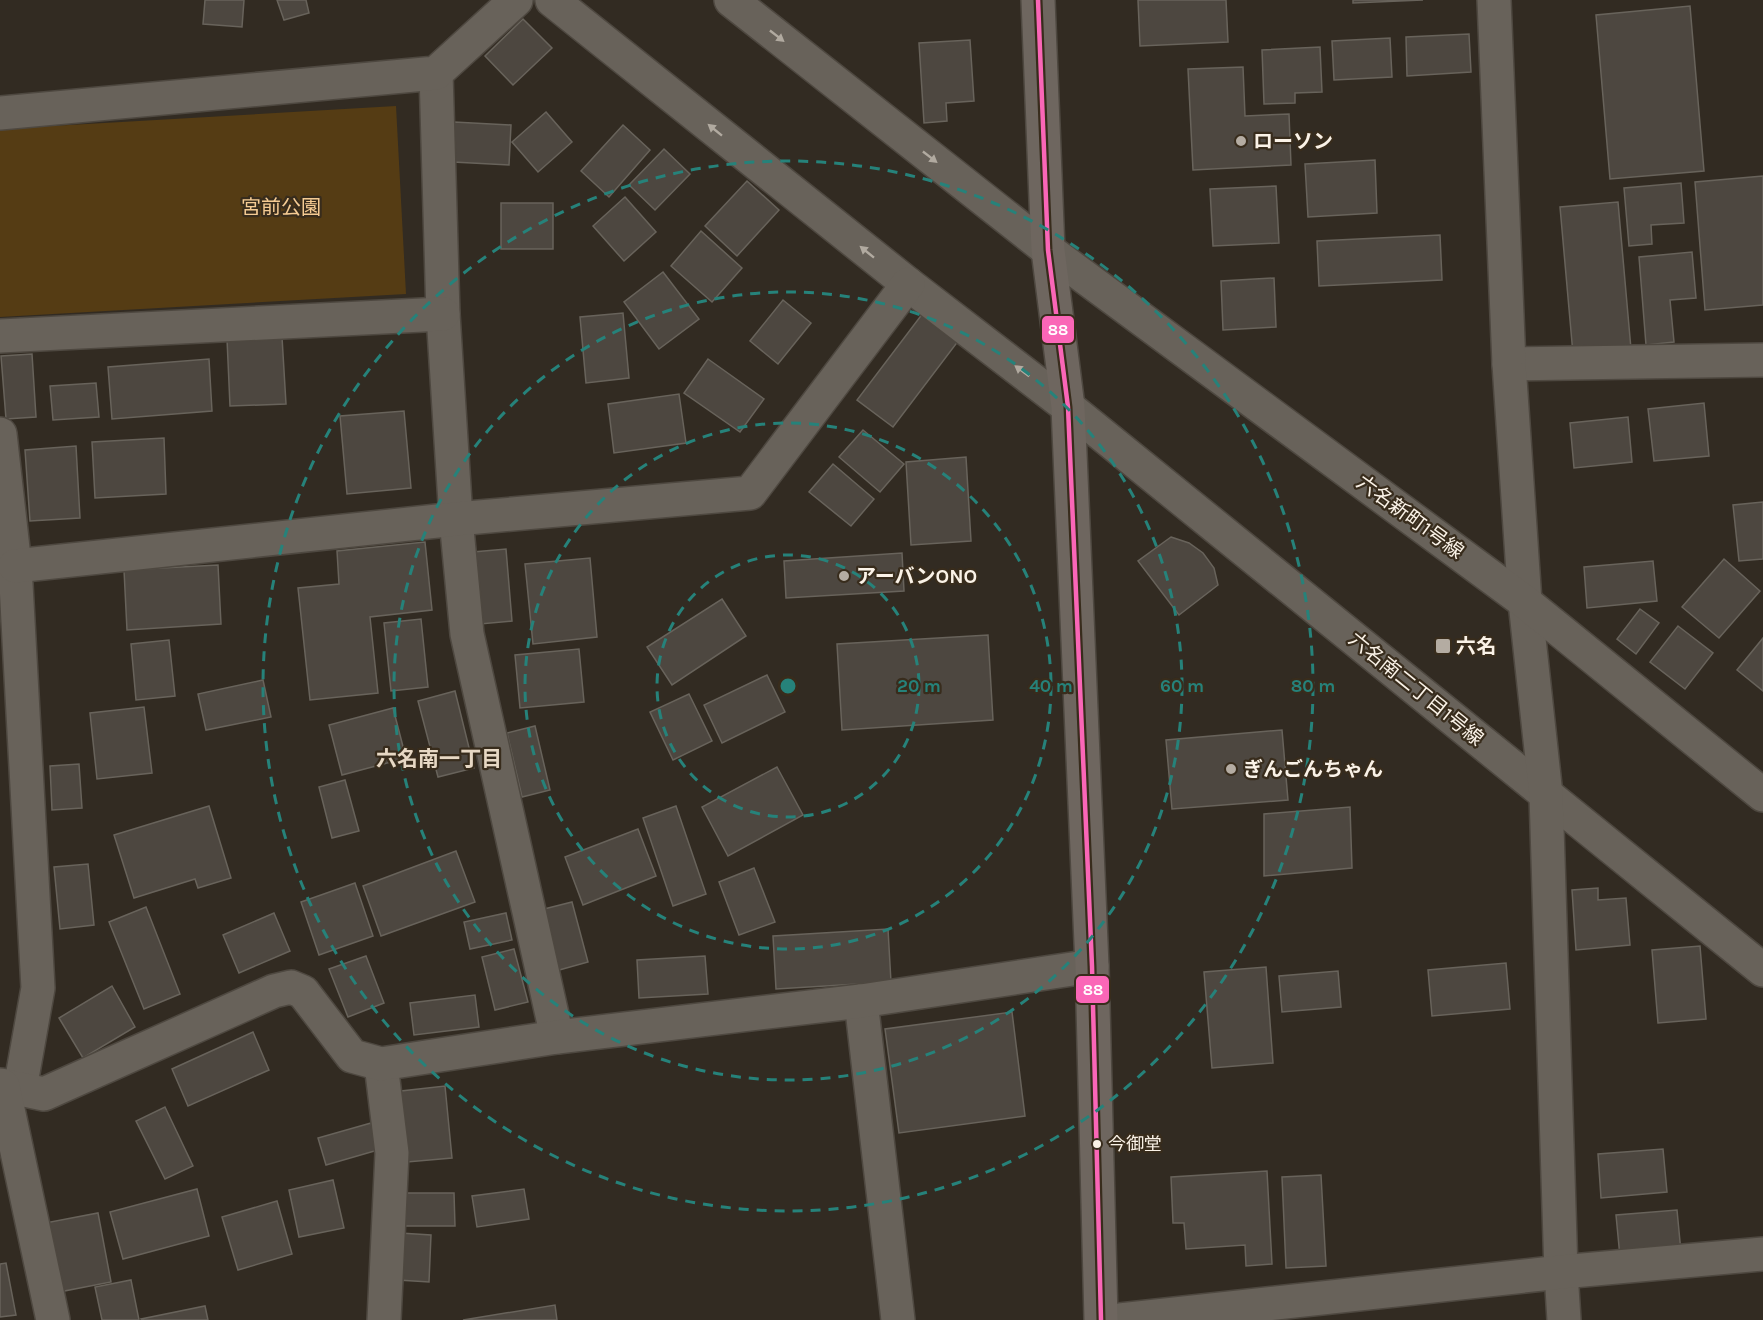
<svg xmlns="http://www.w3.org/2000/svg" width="1763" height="1320" font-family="Karla,'Noto Sans JP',sans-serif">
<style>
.green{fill:#553c14}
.building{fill:#4d4740;stroke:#68635b;stroke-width:1.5}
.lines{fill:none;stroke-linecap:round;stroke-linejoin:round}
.minor-casing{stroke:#4e4840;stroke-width:36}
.tertiary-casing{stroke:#4e4840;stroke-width:36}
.secondary-casing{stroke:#4e4840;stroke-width:36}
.minor{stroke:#68625a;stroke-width:33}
.tertiary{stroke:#68625a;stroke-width:33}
.secondary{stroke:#6e665f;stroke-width:33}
.bus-1-casing{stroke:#382c1c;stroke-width:9}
.bus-1{stroke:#fa66b7;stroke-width:4.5}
.oneway{fill:#b1aaa0}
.ring{fill:none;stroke:#26827a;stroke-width:3;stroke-dasharray:10 8}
.poi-dot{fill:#b4aca2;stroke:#382c1c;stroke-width:2}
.bus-dot{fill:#faf2e7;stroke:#382c1c;stroke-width:2}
.labels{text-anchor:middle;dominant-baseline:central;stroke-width:4.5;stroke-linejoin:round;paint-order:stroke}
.bus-label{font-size:18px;fill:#faf2e7;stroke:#382c1c;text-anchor:start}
.poi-label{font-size:20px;font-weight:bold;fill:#faf2e7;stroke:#382c1c;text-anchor:start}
.park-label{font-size:20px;fill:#f5cb93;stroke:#382c1c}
.street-label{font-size:20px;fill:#faf2e7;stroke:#382c1c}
.neighbourhood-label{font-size:21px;font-weight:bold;fill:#e7d8c4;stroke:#382c1c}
.centre{fill:#26827a;stroke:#382c1c;stroke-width:3}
.ring-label{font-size:18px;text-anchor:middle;font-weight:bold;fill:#26827a;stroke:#382c1c;stroke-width:4.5;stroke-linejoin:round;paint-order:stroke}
.line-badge{stroke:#382c1c;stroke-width:2}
.badge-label{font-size:16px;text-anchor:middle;font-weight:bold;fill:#fff}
</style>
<rect width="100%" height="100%" fill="#322b22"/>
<!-- green -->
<polygon class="green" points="396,106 406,294 0,317 0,129"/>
<!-- building -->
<g class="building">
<polygon points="205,0 244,0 242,27 203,24"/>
<polygon points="277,0 306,0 309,13 284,20"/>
<polygon points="1138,0 1226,0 1228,42 1140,46"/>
<polygon points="1353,0 1423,0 1353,3"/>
<polygon points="1690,6 1704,171 1610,179 1596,15"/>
<polygon points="523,19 552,48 513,85 485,56"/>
<polygon points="1469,34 1471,72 1407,76 1406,37"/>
<polygon points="1390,38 1392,77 1334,80 1332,41"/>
<polygon points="970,40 974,101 946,103 947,121 924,123 919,43"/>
<polygon points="1320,47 1322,92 1295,93 1295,103 1264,104 1262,50"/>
<polygon points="1243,67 1245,116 1289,114 1291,165 1193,170 1188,69"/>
<polygon points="546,112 572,142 538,172 512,142"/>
<polygon points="454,122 511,125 509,165 453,162"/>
<polygon points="623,125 650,150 609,197 581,171"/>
<polygon points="664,149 690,174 655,210 629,185"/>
<polygon points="1375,160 1377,213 1308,217 1305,164"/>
<polygon points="1763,176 1763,305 1705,310 1695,182"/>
<polygon points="747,181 779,210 737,256 705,226"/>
<polygon points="1681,183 1684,223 1651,225 1652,244 1629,246 1624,188"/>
<polygon points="1276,186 1279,243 1213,246 1210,189"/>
<polygon points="625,197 656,232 624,261 593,226"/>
<polygon points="1618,202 1631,349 1573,354 1560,207"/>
<rect x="501" y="203" width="52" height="46"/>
<polygon points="701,231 742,268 712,302 671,266"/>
<polygon points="1440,235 1442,280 1319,286 1317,241"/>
<polygon points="1692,252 1696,298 1670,300 1674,342 1646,345 1639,257"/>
<polygon points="663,272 699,319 659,349 624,302"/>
<polygon points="1274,278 1276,327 1223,330 1221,281"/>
<polygon points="783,300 811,323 778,364 750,341"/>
<polygon points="623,313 629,378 586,383 580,317"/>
<polygon points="923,313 959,340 893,427 857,400"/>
<polygon points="282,337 286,404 230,406 227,339"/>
<polygon points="32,354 36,417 6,419 1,356"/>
<polygon points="209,359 212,411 112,419 108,367"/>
<polygon points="708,359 764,399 740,432 684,393"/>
<polygon points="96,383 99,417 53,420 50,386"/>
<polygon points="679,394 686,443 614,453 608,404"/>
<polygon points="1704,403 1709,456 1654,461 1648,409"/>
<polygon points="404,411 411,488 347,494 340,416"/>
<polygon points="1628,417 1632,462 1574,468 1570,423"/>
<polygon points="863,430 904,464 880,492 839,457"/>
<polygon points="164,438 166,494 95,498 92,442"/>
<polygon points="76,446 80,518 30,521 25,450"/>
<polygon points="966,457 971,541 911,545 906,462"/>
<polygon points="833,464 874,499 851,526 809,492"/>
<polygon points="1763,502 1763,559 1739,561 1733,505"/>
<polygon points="1171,537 1189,543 1203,553 1214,568 1218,585 1179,615 1138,561"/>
<polygon points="425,542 432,610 370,617 378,693 310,700 298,588 339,584 337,551"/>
<polygon points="506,549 512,621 480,624 473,552"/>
<polygon points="902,553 904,591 786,598 784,561"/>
<polygon points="590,558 597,637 533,644 525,564"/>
<polygon points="1724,559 1760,591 1719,638 1682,607"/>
<polygon points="1653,561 1657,601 1587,608 1584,567"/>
<polygon points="218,565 221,624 127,630 124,570"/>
<polygon points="722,599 746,636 672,685 647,647"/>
<polygon points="1640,609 1659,623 1636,654 1617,639"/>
<polygon points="421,619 428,687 391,691 384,623"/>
<polygon points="1678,626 1713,653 1685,689 1650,662"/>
<polygon points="988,635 993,720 842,730 837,644"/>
<polygon points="1763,638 1763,691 1737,670"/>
<polygon points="169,640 175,696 136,700 131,644"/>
<polygon points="579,649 584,702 520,708 515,655"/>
<polygon points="767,675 785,712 722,743 704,705"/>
<polygon points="263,680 271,717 206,730 198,694"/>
<polygon points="455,691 474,768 438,777 418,701"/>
<polygon points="689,694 712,741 673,760 650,712"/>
<polygon points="144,707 152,773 97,779 90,713"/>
<polygon points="393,708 406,758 342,775 329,725"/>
<polygon points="535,726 550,790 522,797 507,733"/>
<polygon points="1282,730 1288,800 1172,809 1166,740"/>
<polygon points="79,764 82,808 52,810 50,766"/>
<polygon points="777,767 803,815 728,856 702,807"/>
<polygon points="345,780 359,831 332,838 319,787"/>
<polygon points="209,806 231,878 198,888 195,879 134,898 114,835"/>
<polygon points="676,806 706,894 673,906 643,818"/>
<polygon points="1350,807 1352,868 1264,876 1264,814"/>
<polygon points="638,829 656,876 583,905 565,857"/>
<polygon points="456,851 475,902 381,936 363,886"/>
<polygon points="88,864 94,925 60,929 54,867"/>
<polygon points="754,868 775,922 739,935 719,882"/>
<polygon points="355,883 373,936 319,955 301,902"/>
<polygon points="1598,888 1598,900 1626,898 1630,945 1576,950 1572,890"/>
<polygon points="572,902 588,962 552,972 536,911"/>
<polygon points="146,907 180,994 144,1009 109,922"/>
<polygon points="274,913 290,951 239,973 223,935"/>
<polygon points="506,913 512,940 470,949 464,922"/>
<polygon points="888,929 891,982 776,989 773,936"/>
<polygon points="1700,946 1706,1019 1658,1023 1652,950"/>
<polygon points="514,949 528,1002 495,1010 482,957"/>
<polygon points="366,956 384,1003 348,1017 329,969"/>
<polygon points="705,956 708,994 639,998 637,960"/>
<polygon points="1506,963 1510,1009 1432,1016 1428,970"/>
<polygon points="1266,967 1273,1063 1212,1068 1204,972"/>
<polygon points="1338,971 1341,1007 1282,1012 1279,976"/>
<polygon points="112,986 135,1027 83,1058 59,1018"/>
<polygon points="475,995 479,1027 414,1035 410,1003"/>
<polygon points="1012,1012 1025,1116 899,1133 885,1029"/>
<polygon points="253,1032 269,1070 188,1106 172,1069"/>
<polygon points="445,1086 452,1158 407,1162 401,1091"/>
<polygon points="165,1107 193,1166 165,1179 136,1121"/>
<polygon points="371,1123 378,1150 326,1165 318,1138"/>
<polygon points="1663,1149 1667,1192 1601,1198 1598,1154"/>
<polygon points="1267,1171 1272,1264 1246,1266 1245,1245 1186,1249 1184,1223 1173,1223 1171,1177"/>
<polygon points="1321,1175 1326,1266 1286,1268 1282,1177"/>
<polygon points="333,1180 344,1228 299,1237 289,1190"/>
<polygon points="197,1189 209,1236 123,1259 110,1212"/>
<polygon points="524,1189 529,1219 477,1227 472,1196"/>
<polygon points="400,1193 454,1193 455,1226 401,1226"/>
<polygon points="277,1201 292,1254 238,1270 222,1217"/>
<polygon points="1677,1210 1681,1252 1620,1257 1616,1215"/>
<polygon points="98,1213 111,1282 59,1292 45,1223"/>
<polygon points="400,1233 431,1235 429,1282 398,1280"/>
<polygon points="6,1263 16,1315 0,1317 0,1264"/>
<polygon points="131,1280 139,1320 102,1320 95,1287"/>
<polygon points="555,1305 557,1320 463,1320"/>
<polygon points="205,1306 208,1320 142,1320 141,1319"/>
</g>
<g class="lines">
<!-- minor casing -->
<g class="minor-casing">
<g id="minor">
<polyline points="552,0 908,284 1068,407 1763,970"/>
<polyline points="731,0 1048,250"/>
<polyline points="436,73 443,314 456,519 467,634 557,1037"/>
<polyline points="0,113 436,73 516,0"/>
<polyline points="0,336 443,314"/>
<polyline points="1509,364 1763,360"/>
<polyline points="0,434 15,566 38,988 20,1089"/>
<polyline points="15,566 456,519 750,493 908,284"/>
<polyline points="1525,602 1546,795 1561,1272 1564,1320"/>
<polyline points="861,1001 898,1320"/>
<polyline points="381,1064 392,1153 384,1320"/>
<polyline points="0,1085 44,1094 274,991 291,987 303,992 352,1056 381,1064 557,1037 861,1001 1092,966"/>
<polyline points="3,1086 53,1320"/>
<polyline points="1120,1320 1561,1272 1763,1254"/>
</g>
</g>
<!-- tertiary casing -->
<g class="tertiary-casing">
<g id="tertiary">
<polyline points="1494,0 1509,364 1525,602"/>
<polyline points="1048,250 1525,602 1763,795"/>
</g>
</g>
<!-- secondary casing -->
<g class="secondary-casing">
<polyline id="secondary" points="1038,0 1048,250 1068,407 1092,966 1101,1320"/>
</g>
<!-- minor -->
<use href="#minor" class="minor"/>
<!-- tertiary -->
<use href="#tertiary" class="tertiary"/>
<!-- secondary -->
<use href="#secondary" class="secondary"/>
<!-- bus-1 casing -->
<g class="bus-1-casing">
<polyline id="bus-1" points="1038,0 1048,250 1068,407 1092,966 1101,1320"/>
</g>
<!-- bus-1 -->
<use href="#bus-1" class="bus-1"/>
</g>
<!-- one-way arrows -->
<defs><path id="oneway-solid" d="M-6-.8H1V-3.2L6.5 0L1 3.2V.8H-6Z" transform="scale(1.5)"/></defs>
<g class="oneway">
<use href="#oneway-solid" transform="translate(777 36) rotate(38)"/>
<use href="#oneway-solid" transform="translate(715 130) rotate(-141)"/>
<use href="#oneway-solid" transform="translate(930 157) rotate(38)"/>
<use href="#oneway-solid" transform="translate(867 252) rotate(-141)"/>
<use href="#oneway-solid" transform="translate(1022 371) rotate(-143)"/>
</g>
<!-- distance rings -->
<g class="ring">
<circle cx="788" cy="686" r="131"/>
<circle cx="788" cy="686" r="263"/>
<circle cx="788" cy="686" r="394"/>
<circle cx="788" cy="686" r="525"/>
</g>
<!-- markers -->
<g class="poi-dot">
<circle cx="1241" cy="141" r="6"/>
<circle cx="844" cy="576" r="6"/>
<rect x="1435" y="638" width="16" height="16" rx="3"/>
<circle cx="1231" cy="769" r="6"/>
</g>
<circle class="bus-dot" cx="1097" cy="1144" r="5"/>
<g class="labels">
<!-- bus labels -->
<g class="bus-label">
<text x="1108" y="1144">今御堂</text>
</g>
<!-- poi labels -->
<g class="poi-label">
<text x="1253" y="141">ローソン</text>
<text x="856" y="576">アーバンONO</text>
<text x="1456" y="646">六名</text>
<text x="1243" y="769">ぎんごんちゃん</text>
</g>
<!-- park labels -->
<g class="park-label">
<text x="281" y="207">宮前公園</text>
</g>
<!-- street labels -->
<g class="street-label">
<text transform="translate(1410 517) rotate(36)">六名新町1号線</text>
<text transform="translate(1416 689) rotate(39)">六名南二丁目1号線</text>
</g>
<!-- neighbourhood labels -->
<g class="neighbourhood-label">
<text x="439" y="759">六名南一丁目</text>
</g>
</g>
<circle cx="788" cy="686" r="9" class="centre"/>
<g class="ring-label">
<text x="919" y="692">20 m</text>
<text x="1051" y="692">40 m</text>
<text x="1182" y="692">60 m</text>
<text x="1313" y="692">80 m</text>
</g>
<g class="line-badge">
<rect x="1041" y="315" width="34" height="29" rx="6" fill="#fa66b7"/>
<rect x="1075" y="975" width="35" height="29" rx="6" fill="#fa66b7"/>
</g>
<g class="badge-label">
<text x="1058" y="335">88</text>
<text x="1093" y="995">88</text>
</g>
</svg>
